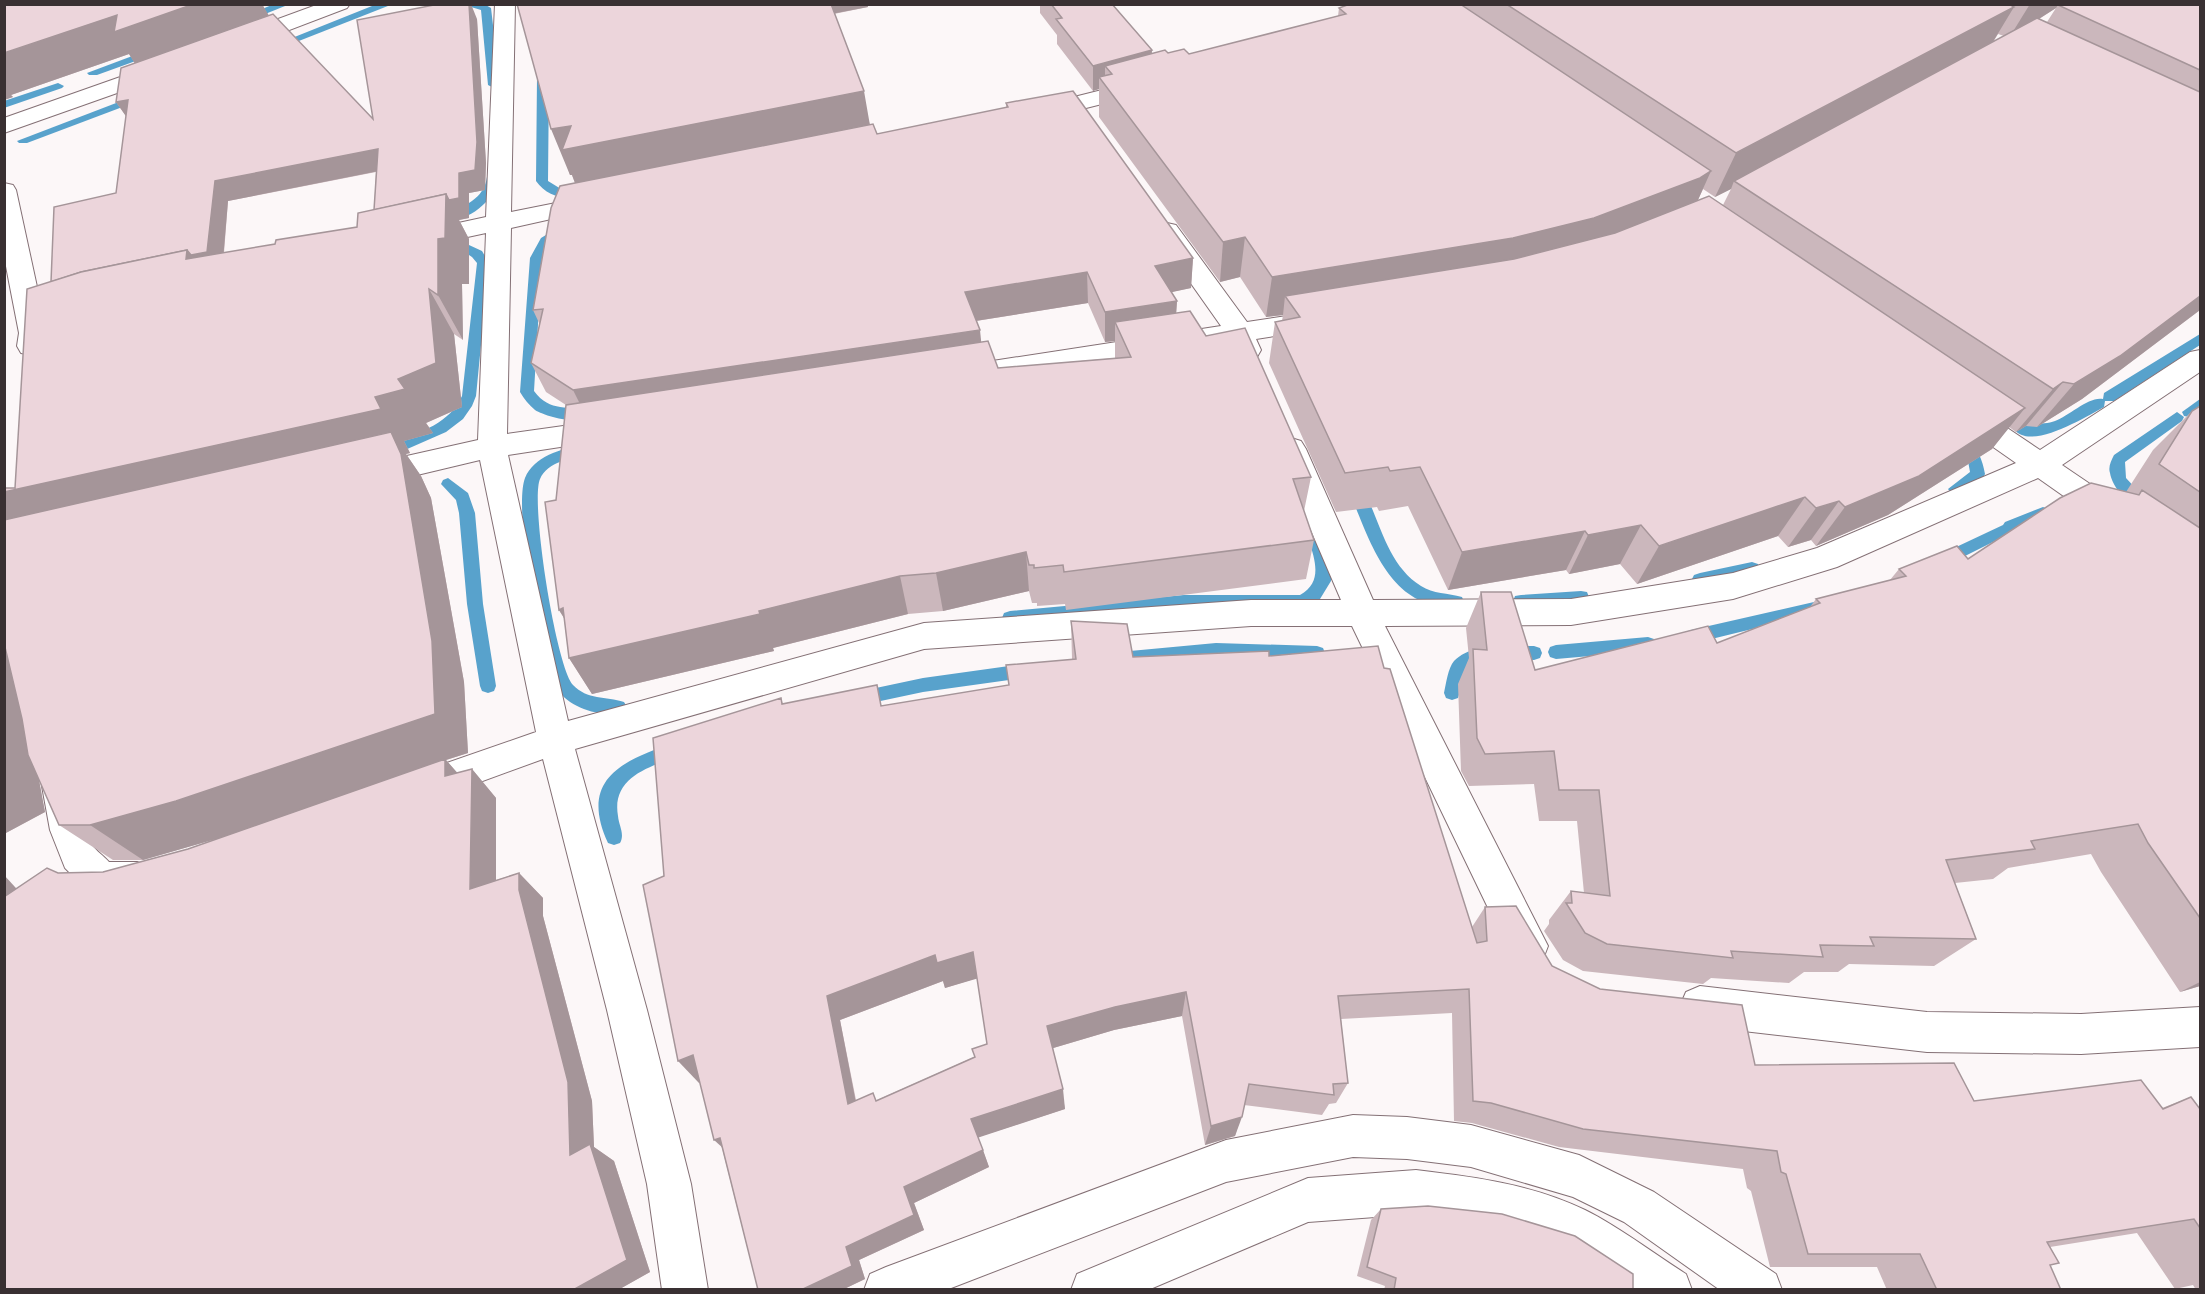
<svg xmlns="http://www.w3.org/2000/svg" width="2205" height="1294" font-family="Commissioner,sans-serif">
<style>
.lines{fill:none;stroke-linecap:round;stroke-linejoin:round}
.stream{fill:#58a2cc;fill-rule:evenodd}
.street-casing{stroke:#847075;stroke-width:2}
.secondary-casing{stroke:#847075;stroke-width:2}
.street{fill:#fff;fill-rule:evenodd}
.secondary{fill:#fff;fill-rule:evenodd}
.wall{fill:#cbb7bc;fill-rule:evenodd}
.shaded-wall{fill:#a59599}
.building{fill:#ecd5db;stroke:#a59599;stroke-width:1.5;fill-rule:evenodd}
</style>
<rect width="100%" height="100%" fill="#fcf7f8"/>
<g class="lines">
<!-- stream -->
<g class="stream">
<polygon points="274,4 290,4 250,20 241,18"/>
<polygon points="377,4 393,4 281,48 273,48 272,46"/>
<polygon points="461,4 484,4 491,8 500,85 498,87 494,88 488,85 481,10"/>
<polygon points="151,49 155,50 155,54 97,75 89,75 87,73"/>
<path d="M 543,74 L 549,77 L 548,181 L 561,189 L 583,190 L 583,196 C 565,200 547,197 536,181 L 537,77 Z"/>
<polygon points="58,83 64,86 62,88 4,108 4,101"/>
<polygon points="137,95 141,96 141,100 27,143 19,143 17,141"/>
<path d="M 493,173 L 499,177 C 496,199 468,224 445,219 L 443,216 L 445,213 C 464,207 484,199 487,177 Z"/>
<path d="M 564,224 L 570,228 L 550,243 L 542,258 L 534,391 C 550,413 569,405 591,411 L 593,415 C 585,427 546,417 535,410 C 529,405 524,399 520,392 L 530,258 L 541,238 Z"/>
<path d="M 463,236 L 467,237 L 469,245 L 482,251 L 489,263 L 476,396 L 472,406 L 463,419 L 446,432 L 405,450 L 395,450 L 393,446 L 395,442 C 421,432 450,423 462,396 L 477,263 L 472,257 L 457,247 L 457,240 Z"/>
<path d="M 2200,334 L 2200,345 L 2114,401 L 2105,401 L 2104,407 C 2087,416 2030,452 2014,429 C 2020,421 2043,426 2055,421 C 2069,416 2089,396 2103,399 L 2104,393 Z"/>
<polygon points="2200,399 2200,411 2189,417 2184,416 2182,412"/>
<path d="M 2177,412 L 2184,417 L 2182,421 L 2125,462 L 2126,478 L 2151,505 L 2148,509 C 2133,514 2112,487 2110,473 C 2108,467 2111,461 2114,455 Z"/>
<path d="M 1963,440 C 1977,444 1983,461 1985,474 L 1983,478 L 1956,495 L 1951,493 L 1948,489 L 1970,472 L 1968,461 L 1956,445 Z"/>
<path d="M 582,445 L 589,450 L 587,454 C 571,459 548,461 540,479 C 530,502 556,666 573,685 C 587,700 606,696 624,702 L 627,707 L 624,712 C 605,719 569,708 558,690 C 540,662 513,509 525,478 C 534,456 561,449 582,445 Z"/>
<polygon points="448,478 468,493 475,513 483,604 496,686 494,691 488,693 482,691 480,686 467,604 459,513 456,500 441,484 443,480"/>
<path d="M 1356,483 L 1361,485 C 1380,519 1386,564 1421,586 C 1433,594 1448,593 1462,597 L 1464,602 L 1462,607 C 1454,609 1447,607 1439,606 C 1384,598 1367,532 1348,489 L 1351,485 Z"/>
<polygon points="2043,507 2048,509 2051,513 2048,517 2009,532 2007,535 1947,565 1935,565 1933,561 1935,557 2003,525 2005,522"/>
<path d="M 1317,535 L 1322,537 L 1331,566 L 1331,581 L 1320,599 L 1300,608 L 1184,608 L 1010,625 L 1004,623 L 1002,618 L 1004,613 L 1010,611 L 1184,595 L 1300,595 C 1322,583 1316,562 1309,541 L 1312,537 Z"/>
<polygon points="1752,562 1758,564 1760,568 1758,572 1700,585 1694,583 1692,579 1694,575 1700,573"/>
<polygon points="1581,591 1587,592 1589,597 1587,602 1581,603 1521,607 1515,606 1513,601 1515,596 1521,595"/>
<polygon points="1814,602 1820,603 1822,608 1820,613 1814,614 1691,644 1685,642 1683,637 1685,632 1691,630"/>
<polygon points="1648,637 1654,639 1656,644 1654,649 1648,651 1556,659 1550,657 1548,652 1550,647 1556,645"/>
<polygon points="1216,643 1317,646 1323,648 1325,653 1323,658 1317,660 1216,657 1130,665 1124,663 1122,658 1124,653 1130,651"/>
<path d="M 1534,646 L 1540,648 L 1542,653 L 1540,658 L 1534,660 L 1479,663 L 1467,670 L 1458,698 L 1452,700 L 1446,698 L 1444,693 C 1446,684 1448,668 1454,661 C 1473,641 1510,647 1534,646 Z"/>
<polygon points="1030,663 1036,665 1038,670 1036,675 1030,677 923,692 857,706 851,704 849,699 851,694 857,692 923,678"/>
<path d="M 676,742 L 682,745 L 685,750 L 682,755 C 652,766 611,776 618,816 C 619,826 625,834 620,843 L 614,845 L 608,843 C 578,778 624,760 676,742 Z"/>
</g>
<!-- street casing -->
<g class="street-casing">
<g id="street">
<polygon points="495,4 515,4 511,212 596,195 605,197 608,202 605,207 511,228 507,434 606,420 616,423 620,430 616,437 606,440 508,455 568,721 924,623 1251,600 1341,600 1276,449 1281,441 1291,438 1301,441 1306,449 1373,600 1571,599 1733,573 1817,548 2016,463 1953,419 1949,412 1953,405 1963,402 1973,405 2040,450 2190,352 2200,350 2200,372 2062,465 2124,507 2128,515 2124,523 2113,527 2102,523 2038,478 1837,567 1733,599 1571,625 1385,626 1548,946 1543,959 1529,965 1515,959 1490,912 1352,626 1251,626 924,649 575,749 647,1010 691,1184 708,1290 662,1290 647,1184 607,1010 543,759 428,801 415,796 410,785 415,774 536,732 480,460 371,486 360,483 356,475 360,467 371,464 478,440 486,233 421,247 412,245 408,239 412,233 486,217"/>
<polygon points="1142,80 1150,82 1153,87 1150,92 1038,120 1030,118 1027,113 1030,108"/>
<polygon points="4,183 13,185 16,190 47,333 45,346 41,353 31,355 21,353 17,346 19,333 4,256"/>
<polygon points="1167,223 1176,225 1247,322 1320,311 1329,314 1333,320 1329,326 1320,329 1256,339 1261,350 1257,357 1247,359 1237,357 1231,343 986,382 976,379 972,372 976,365 986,362 1221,326 1154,231 1158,225"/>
<path d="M 60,770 L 73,775 C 83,796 79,824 92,845 C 96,851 104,856 109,862 L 137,862 L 150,867 L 156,879 L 150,891 L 137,896 L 101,896 L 88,891 L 65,868 L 50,830 L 42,786 L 47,775 Z"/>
<polygon points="1700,986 1927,1012 2081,1014 2200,1007 2200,1047 2081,1054 1927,1052 1700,1026 1686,1020 1680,1006 1686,992"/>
<polygon points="1353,1115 1407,1117 1471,1125 1579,1155 1654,1192 1776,1274 1782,1290 1720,1290 1624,1222 1573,1197 1471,1167 1407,1159 1353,1157 1226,1182 946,1290 864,1290 870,1274 886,1267 1226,1140"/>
<path d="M 1416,1170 C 1474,1177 1532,1184 1585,1210 C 1618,1226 1654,1254 1686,1274 L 1692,1290 L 1629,1290 L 1559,1244 L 1488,1222 L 1416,1214 L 1308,1222 L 1148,1290 L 1071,1290 L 1077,1274 L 1308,1178 Z"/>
</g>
</g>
<!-- secondary casing -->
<g class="secondary-casing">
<g id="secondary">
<polygon points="319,4 350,4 347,8 250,45 242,46 234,45 231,40 234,35"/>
<polygon points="160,63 168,65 171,70 168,75 4,133 4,118"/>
</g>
</g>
<!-- street -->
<use href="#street" class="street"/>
<!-- secondary -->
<use href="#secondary" class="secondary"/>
</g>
<!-- wall -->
<g class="wall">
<path d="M 4,4 L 262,4 L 268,15 L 373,119 L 477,19 L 486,163 L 485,190 L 469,193 L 469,218 L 459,220 L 469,239 L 469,284 L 462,284 L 463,340 L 454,334 L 462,407 L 426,423 L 433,433 L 404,441 L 410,453 L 406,454 L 421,476 L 431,498 L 464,682 L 468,753 L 446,760 L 457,773 L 472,769 L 496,798 L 496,880 L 519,873 L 543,898 L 543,916 L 592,1101 L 594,1147 L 614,1161 L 650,1272 L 618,1290 L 4,1290 L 17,889 L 58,873 L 103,872 L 188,849 L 215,839 L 143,860 L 113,860 L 59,825 L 38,778 L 45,812 L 4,834 L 15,488 L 51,282 L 116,193 L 126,116 L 116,102 L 135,63 L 129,54 L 11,95 L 13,97 L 4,100 ZM 376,172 L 374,210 L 357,227 L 275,244 L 224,253 L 228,201 Z"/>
<path d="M 517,4 L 867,4 L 868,7 L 834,14 L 870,125 L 877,134 L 1006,108 L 1006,103 L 1193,258 L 1191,288 L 1171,292 L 1177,301 L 1176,313 L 1206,336 L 1311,477 L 1304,511 L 1314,540 L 1306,579 L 1066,610 L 1065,604 L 1037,606 L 1037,603 L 1032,603 L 1029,591 L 943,611 L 908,614 L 773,648 L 774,651 L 592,694 L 569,658 L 564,618 L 559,610 L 556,500 L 566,405 L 546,392 L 531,363 L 540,325 L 533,310 L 575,183 L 572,175 L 570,175 ZM 1088,303 L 1105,342 L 1115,341 L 1115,358 L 998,368 L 981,342 L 976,321 Z"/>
<path d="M 1040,4 L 1112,4 L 1152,54 L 1168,53 L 1189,54 L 1338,16 L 1339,8 L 1350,4 L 2200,4 L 2200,310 L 2082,399 L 2037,427 L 2026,426 L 2016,432 L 2009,427 L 1992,449 L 1888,515 L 1816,546 L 1811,540 L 1788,547 L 1778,536 L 1637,584 L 1620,564 L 1569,574 L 1566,570 L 1448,590 L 1408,506 L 1379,511 L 1377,507 L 1336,512 L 1269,363 L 1275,322 L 1282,321 L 1283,315 L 1266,317 L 1240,277 L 1220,282 L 1099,117 L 1099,89 L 1093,91 L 1057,44 L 1057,35 L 1040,13 ZM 2056,8 L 2047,22 L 2039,19 ZM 1998,34 L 2004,36 L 1993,42 ZM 1703,189 L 1715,197 L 1731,189 L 1723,205 L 1698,200 Z"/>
<polygon points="2200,406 2200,986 2180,992 2101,872 2091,854 2008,868 1993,879 1955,883 1976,939 1934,966 1849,964 1838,972 1804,972 1789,983 1711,978 1703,984 1583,971 1563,960 1544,931 1549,924 1549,920 1571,891 1584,893 1577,821 1539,821 1534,784 1469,786 1461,771 1458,684 1469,658 1466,628 1481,592 1535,670 1717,643 1810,607 1816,599 1890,580 1899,569 1968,559 2126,492 2153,450 2192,411"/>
<path d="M 1071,621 L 1133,657 L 1269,656 L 1384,668 L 1472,927 L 1485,907 L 1552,966 L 1755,1065 L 1974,1101 L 2162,1108 L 2191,1097 L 2200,1109 L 2200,1290 L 2196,1290 L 2193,1285 L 2175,1289 L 2137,1233 L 2050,1247 L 2059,1263 L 2050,1265 L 2061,1290 L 1887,1290 L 1877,1267 L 1770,1267 L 1751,1191 L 1747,1188 L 1743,1169 L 1559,1147 L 1472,1123 L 1454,1121 L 1452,1013 L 1341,1019 L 1348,1083 L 1336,1103 L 1329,1104 L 1322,1115 L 1244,1105 L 1235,1136 L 1205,1145 L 1182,1016 L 1114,1030 L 1053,1048 L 1065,1109 L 978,1137 L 989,1167 L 914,1203 L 924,1230 L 859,1260 L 865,1279 L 842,1290 L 758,1290 L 722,1148 L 700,1082 L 699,1083 L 664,876 L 781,698 L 783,704 L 883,706 L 1009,685 L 1072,659 ZM 977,978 L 987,1044 L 974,1057 L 877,1100 L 856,1100 L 840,1020 L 943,981 L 945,988 Z"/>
<polygon points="1381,1209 1633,1290 1384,1290 1385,1286 1357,1276 1371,1220"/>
</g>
<!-- shaded-wall -->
<g class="shaded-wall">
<polygon points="194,4 262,4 271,19 137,67 129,54 11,95 13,97 4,100 4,53 117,15"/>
<polygon points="469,4 471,4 477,19 486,163 485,190 469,193 469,218 459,220 469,239 469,284 462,284 463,340 438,295 438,239 446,194"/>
<polygon points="824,4 867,4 868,7 826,15"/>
<polygon points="2030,4 2062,4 2058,5 2056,8 2009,38"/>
<polygon points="2014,7 1988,50 1734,181 1731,189 1715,197 1736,153"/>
<polygon points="1152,50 1151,75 1112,74 1105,66 1105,85 1099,77 1099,89 1093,91 1093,66"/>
<polygon points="864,91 872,137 580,196 572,175 570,175 551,129 571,126"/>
<polygon points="128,100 130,122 116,102"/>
<polygon points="378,149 389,169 228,201 222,272 50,290 187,250 215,181"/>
<polygon points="1711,171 1693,211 1578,258 1285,296 1283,315 1266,317 1272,277"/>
<polygon points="1245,237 1240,277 1220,282 1223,242"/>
<polygon points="1193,258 1191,288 1154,296 1155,266"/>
<polygon points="1087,272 1088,303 969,322 965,292"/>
<polygon points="429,289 454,334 462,407 426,423 433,433 404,441 410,453 406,454 421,476 431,498 464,682 468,753 446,760 470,787 223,837 143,860 90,825 4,521 4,492 375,397 398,379"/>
<polygon points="2200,296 2200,310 2082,399 2037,427 2074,384"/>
<polygon points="1177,301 1175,332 1115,322 1115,341 1105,342 1105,312"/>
<polygon points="980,330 983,360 588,420 573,390"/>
<polygon points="2063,382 2026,426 2016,432 2053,389"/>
<polygon points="2025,408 1992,449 1888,515 1816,546 1845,507"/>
<polygon points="1805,497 1778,536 1637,584 1659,546"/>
<polygon points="1839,501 1811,540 1788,547 1816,508"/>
<polygon points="1641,525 1620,564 1569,574 1588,535"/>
<polygon points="1585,531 1566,570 1448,590 1462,552"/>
<polygon points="1026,552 1029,591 943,611 936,573"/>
<polygon points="900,576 908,614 773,648 774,651 592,694 569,658"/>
<polygon points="563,608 582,647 559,610"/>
<polygon points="4,631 35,758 45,812 4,834"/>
<polygon points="472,769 496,798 496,915 470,889"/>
<polygon points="519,873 543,898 543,916 592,1101 594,1147 614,1161 650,1272 618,1290 573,1290 570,1155 519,890"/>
<polygon points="4,875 48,923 4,899"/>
<polygon points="973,952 979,978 945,988 943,981 840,1020 860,1124 848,1104 827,996 935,955"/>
<polygon points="2200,982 2200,986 2180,992"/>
<polygon points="1186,992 1182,1016 1114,1030 1050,1049 1047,1026 1115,1007"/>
<polygon points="693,1055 713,1076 699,1083 678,1061"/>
<polygon points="1063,1089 1065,1109 977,1138 971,1119"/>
<polygon points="1242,1117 1235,1136 1205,1145 1211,1126"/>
<polygon points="720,1138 734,1158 714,1140"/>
<polygon points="983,1150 989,1167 914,1203 924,1230 859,1260 865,1279 842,1290 801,1290 904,1187"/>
</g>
<!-- building -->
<g class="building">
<polygon points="4,4 194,4 114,32 117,15 4,53"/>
<polygon points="439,4 469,4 477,142 475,170 459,173 459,198 449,200 446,194 374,210 378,149 215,181 207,252 191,255 187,250 81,272 51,282 54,207 116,193 128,100 116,102 121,68 273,14 373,119 357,20"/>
<polygon points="517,4 831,4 864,91 562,150 571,126 551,129"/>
<polygon points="1051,4 1112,4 1152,50 1093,66 1056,19 1062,18"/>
<polygon points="1350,4 1460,4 1711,171 1700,178 1594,218 1513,238 1272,277 1245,237 1223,242 1099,77 1112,74 1105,66 1165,50 1168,53 1184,49 1189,54 1346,14 1339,8"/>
<polygon points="1506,4 2009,4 2014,7 1736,153"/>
<polygon points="2059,4 2200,4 2200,70 2058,5"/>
<polygon points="2037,18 2200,92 2200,296 2120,356 2074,384 2063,382 2053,389 1734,181"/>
<polygon points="1073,91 1193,258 1155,266 1177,301 1105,312 1087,272 965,292 980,330 573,390 531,363 543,309 533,310 551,208 560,186 873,124 877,134 1008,107 1006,103"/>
<polygon points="446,194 445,238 438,239 438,295 429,289 436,363 398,379 405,389 375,397 381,409 4,492 4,488 15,488 27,289 81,272 187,250 186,259 275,244 276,240 357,227 358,213"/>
<polygon points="1709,196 2025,408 1919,476 1845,507 1839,501 1816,508 1805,497 1659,546 1641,525 1588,535 1585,531 1462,552 1420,467 1390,471 1388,467 1345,473 1275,322 1300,317 1285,296 1514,259 1615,233"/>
<polygon points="1190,311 1206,336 1245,328 1311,477 1293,479 1314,540 1064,572 1063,565 1034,568 1034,565 1029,565 1026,552 936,573 900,576 759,611 760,614 569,658 563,608 559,610 545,502 556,500 566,405 988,341 998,368 1131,357 1115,322"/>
<polygon points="2200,406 2200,492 2159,464 2192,411"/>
<polygon points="391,432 401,454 432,641 435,714 176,801 90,825 59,825 28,755 22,719 4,643 4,520"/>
<polygon points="2091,483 2139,495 2142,490 2200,528 2200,918 2148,843 2138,824 2031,841 2035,849 1946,860 1976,939 1870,937 1874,946 1820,945 1823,957 1731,951 1733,958 1607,944 1585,933 1566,903 1572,903 1571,891 1610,896 1599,790 1559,790 1554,751 1485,754 1477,738 1473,649 1487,650 1481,592 1511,592 1535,670 1708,626 1717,643 1820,603 1816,599 1906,576 1899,569 1957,546 1968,559 2060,498"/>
<path d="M 1071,621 L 1127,624 L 1133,657 L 1269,651 L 1269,656 L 1378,646 L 1384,668 L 1390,669 L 1477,943 L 1487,941 L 1485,907 L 1516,906 L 1552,966 L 1600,989 L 1742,1005 L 1755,1065 L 1954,1063 L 1974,1101 L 2141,1080 L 2163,1109 L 2191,1097 L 2200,1109 L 2200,1228 L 2194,1219 L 2047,1242 L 2059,1263 L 2050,1265 L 2061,1290 L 1937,1290 L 1920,1254 L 1808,1254 L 1786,1174 L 1781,1172 L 1777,1151 L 1583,1129 L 1491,1103 L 1473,1101 L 1469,989 L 1338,996 L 1348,1083 L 1333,1084 L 1334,1095 L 1249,1084 L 1242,1117 L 1211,1126 L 1186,992 L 1115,1007 L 1047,1026 L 1063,1089 L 971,1119 L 983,1150 L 904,1187 L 914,1215 L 846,1247 L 852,1266 L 801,1290 L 758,1290 L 720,1138 L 714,1140 L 693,1055 L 678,1061 L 643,885 L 664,876 L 653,738 L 781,698 L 782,704 L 877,685 L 881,706 L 1009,685 L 1006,665 L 1076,659 ZM 973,952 L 987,1044 L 972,1049 L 975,1057 L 876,1101 L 873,1093 L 848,1104 L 827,996 L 935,955 L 937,963 Z"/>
<polygon points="445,759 445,776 472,769 470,889 519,873 519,890 568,1082 570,1155 590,1144 627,1260 573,1290 4,1290 4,897 47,868 58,873 103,872 188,849"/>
<polygon points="1428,1206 1502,1214 1575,1236 1633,1274 1633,1290 1394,1290 1396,1278 1367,1267 1381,1209"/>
</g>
<!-- border -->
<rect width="2205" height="1294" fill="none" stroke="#393032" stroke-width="12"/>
</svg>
